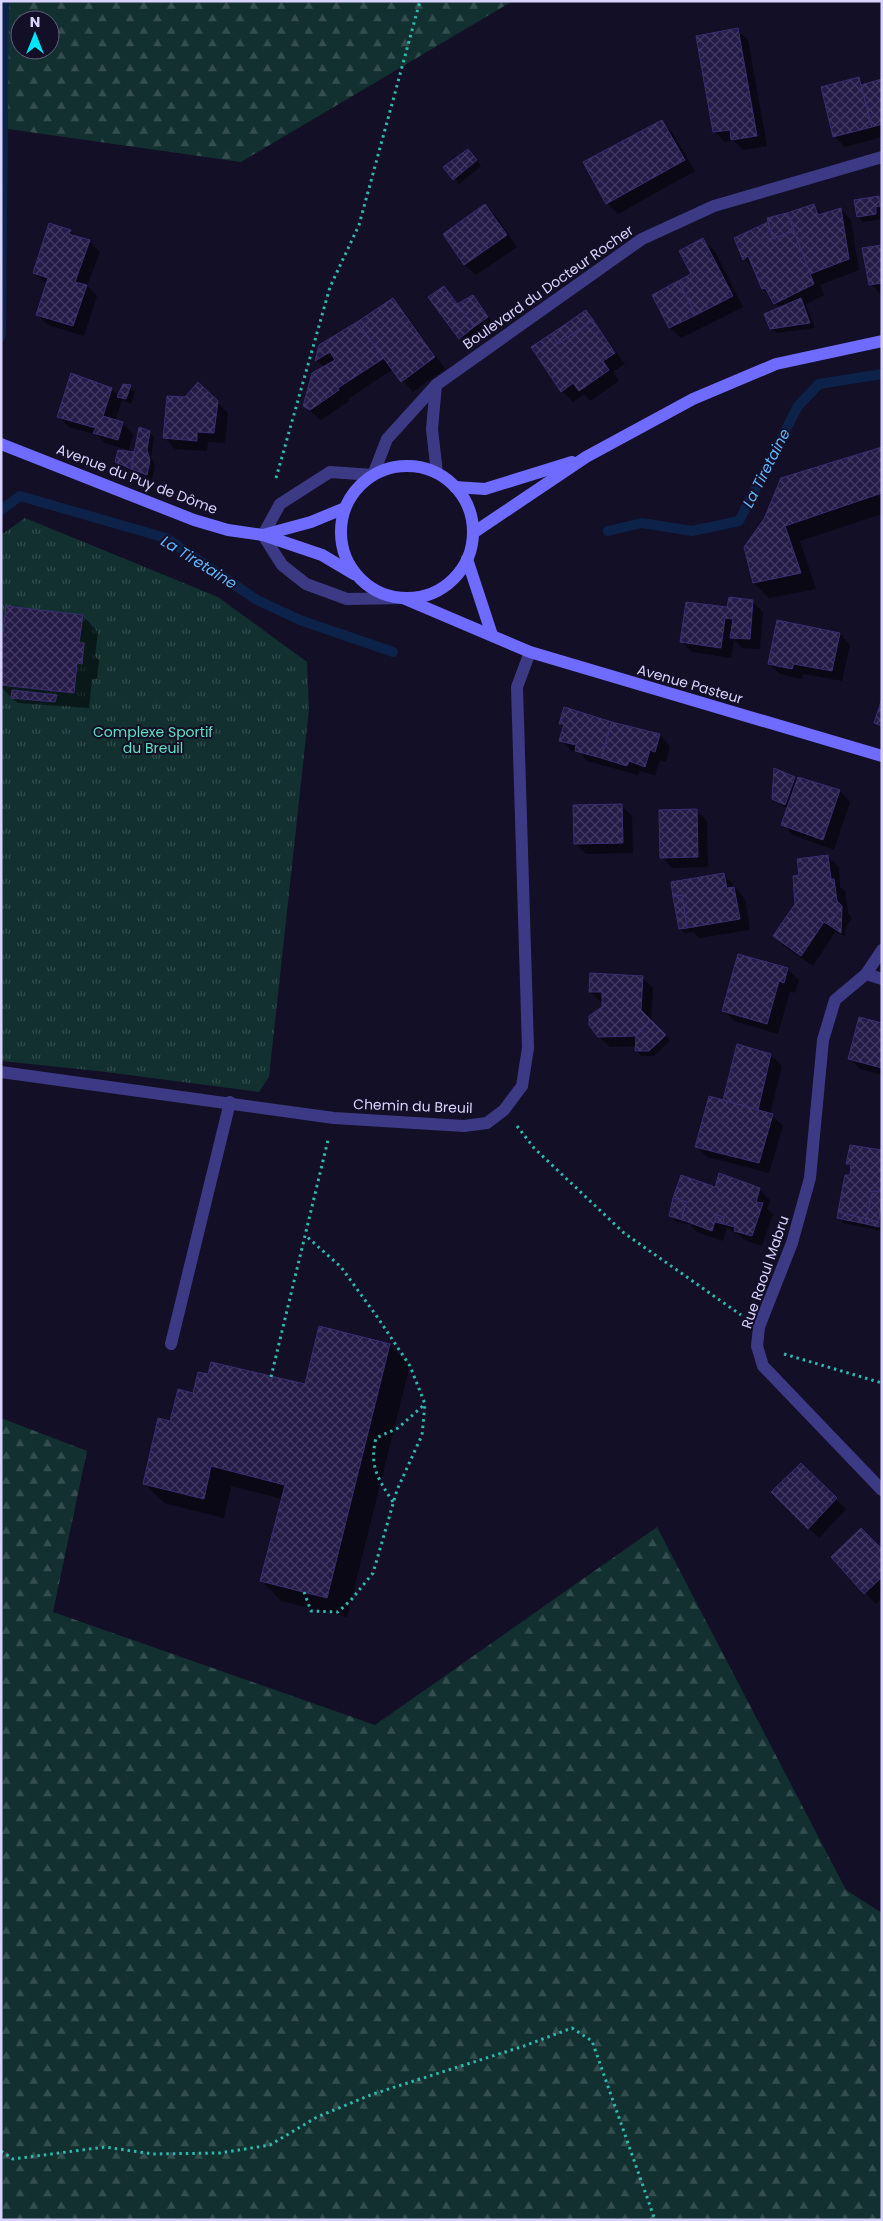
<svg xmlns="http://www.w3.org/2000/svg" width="883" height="2221" font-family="Poppins,sans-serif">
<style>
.forest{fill:url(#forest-firs);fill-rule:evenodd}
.park{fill:url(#park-tufts)}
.shadow{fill:#0007}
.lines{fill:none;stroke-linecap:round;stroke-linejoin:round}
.stream{stroke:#0c2248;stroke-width:10}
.building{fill:url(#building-cross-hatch);stroke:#3b2d73}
.path{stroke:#2fb8b0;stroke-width:3;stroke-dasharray:2.5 4;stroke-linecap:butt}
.service{stroke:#3d3a85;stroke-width:12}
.minor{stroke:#3d3a85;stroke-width:12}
.secondary{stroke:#6f6bff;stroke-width:12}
.labels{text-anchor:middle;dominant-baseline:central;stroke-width:4;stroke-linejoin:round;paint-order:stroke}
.street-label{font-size:14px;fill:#d9d4ff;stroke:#130f26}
.park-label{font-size:14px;fill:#5fe0c0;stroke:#130f26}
.water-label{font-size:15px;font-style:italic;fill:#62b6ff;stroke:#130f26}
</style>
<defs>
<pattern id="forest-firs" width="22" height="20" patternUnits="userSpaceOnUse" patternTransform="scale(1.25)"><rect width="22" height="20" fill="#12302f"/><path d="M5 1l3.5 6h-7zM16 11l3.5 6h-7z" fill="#344d4e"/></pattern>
<pattern id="park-tufts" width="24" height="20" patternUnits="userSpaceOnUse" patternTransform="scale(1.25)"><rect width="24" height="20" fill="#12302f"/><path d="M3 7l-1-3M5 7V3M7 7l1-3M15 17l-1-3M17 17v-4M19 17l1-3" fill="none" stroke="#344d4e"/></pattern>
<pattern id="building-cross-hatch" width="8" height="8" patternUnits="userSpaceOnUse" patternTransform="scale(1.25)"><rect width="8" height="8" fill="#241b47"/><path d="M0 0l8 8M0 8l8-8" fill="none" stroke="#433b63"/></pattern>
</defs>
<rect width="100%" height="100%" fill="#130f26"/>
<!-- forest -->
<g class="forest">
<path d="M 1,1 L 513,1 L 241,162 L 1,128 ZM 20,20 L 50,20 L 50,50 L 20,50 Z"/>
<polygon points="1,1418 87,1451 53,1612 375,1725 657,1527 846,1890 882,1913 882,2220 1,2220"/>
</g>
<!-- park -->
<polygon class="park" points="25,518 218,597 307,662 309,709 269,1077 259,1092 98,1071 1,1061 1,535"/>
<!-- shadow -->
<g class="shadow">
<polygon points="737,30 748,40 767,146 743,150 734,141 725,142 714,131"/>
<polygon points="859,79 865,85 882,81 882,137 845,147 834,136"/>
<polygon points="661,122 672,132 695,171 618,214 607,203 584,162"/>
<polygon points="473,155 481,166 459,184 445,167"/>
<polygon points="879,198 882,201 881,219 863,222 858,217"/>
<polygon points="485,205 496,216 517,247 476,275 465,265 444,235"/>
<polygon points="813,205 823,215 841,209 851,220 859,270 820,285 824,295 806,304 815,328 777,333 771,328 780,308 763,289 754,269 744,259 736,239"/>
<polygon points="70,231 77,237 89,241 100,252 87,286 97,296 84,336 48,325 37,314 47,284 34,273"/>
<polygon points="703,240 714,250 743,307 681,338 670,328 653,295 692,274"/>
<polygon points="882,247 882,295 881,295 871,284"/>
<polygon points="444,287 458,305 473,297 493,323 465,343 460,338"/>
<polygon points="393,299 403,310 445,369 413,392 393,369 348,399 349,401 321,420 304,406 324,367 317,360 320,346"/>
<polygon points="586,311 625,364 613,372 619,381 590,401 584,394 573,402 562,391"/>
<polygon points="130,387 135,392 131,404 122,400 115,421 122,423 133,434 129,450 105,443 97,435 69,427 58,416 111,389 119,396"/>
<polygon points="217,402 228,413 225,443 208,442 207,451 175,449 165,438"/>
<polygon points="149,432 154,437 151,457 155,466 152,479 121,466 116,461 119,452 135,453"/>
<polygon points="882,449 882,514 800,541 816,589 769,598 754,583 745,547"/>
<polygon points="752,601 763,612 760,649 742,648 734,640 731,658 692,652 681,641 728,608"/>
<polygon points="83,616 98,632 95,656 99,660 97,679 92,679 89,708 18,703 14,700 1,687 1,658"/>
<polygon points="840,634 850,645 842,681 804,674 802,679 780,674 769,664"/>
<polygon points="565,708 660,735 670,746 666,762 660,760 655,776 640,771 638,775 587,761 580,753 572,751 561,740 564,728 560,724"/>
<polygon points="795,778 798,781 798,779 840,791 850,802 834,850 793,835 782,824 788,808 779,804 773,799"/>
<polygon points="621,805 632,816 633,853 586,854 575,844"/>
<polygon points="696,810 707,821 708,867 672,868 662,857"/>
<polygon points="828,857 839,867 840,887 845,891 848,913 852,918 846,927 845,936 835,932 813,966 785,947 774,936 797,904 801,877"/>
<polygon points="724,874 745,899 750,930 699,938 694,932 685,933 680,928"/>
<polygon points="739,956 788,970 799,980 795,993 790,991 778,1034 734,1021 723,1010"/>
<polygon points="642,977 653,988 651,1022 670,1040 654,1056 641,1056 636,1050 636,1046 610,1047 598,1036 603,1002 601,1002 590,992"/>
<polygon points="882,1025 882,1075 860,1069 849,1058"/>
<polygon points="738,1046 771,1055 782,1066 770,1114 783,1126 769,1173 707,1157 696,1146 724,1101"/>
<polygon points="882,1151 882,1231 843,1223 841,1220 850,1222 847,1219 852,1168 847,1163"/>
<polygon points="716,1188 759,1189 770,1200 767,1209 773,1214 762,1246 747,1241 727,1227 723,1241 697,1232 688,1222 689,1225 675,1221 670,1215"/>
<polygon points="320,1327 390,1345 410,1365 347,1617 281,1601 262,1581 282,1499 231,1486 224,1518 164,1503 144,1483 171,1423 194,1394 305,1386"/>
<polygon points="801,1465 846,1509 819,1538 773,1492"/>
<polygon points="882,1550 882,1598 876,1604 833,1557"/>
</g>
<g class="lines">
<!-- stream -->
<g class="stream">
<polyline points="1,336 4,1"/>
<polyline points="1,510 20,496 166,538 257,600 300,620 393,652"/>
<polyline points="608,531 642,523 692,531 739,521 798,406 819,384 882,374"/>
</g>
</g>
<!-- building -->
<g class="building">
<polygon points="738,28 757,136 731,140 730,130 713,132 696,36"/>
<polygon points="859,77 872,127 833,137 821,87"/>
<polygon points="882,79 882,124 872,127 861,85"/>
<polygon points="662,120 685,160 606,204 583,162"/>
<polygon points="468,149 477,160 453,180 443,167"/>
<polygon points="879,196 880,206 876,207 876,214 857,217 854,200"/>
<polygon points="485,204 507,235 464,265 443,234"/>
<polygon points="814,204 818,215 841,208 849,259 810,274 787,213"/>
<polygon points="787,213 794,231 773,239 767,218"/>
<polygon points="768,222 773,239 794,231 814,284 774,304 765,288 762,289 748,256 743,260 734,238"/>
<polygon points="49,223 71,230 69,234 90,240 75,282 87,285 73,326 36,315 48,278 33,273"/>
<polygon points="703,238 733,296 696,315 678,281 691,274 679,251"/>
<polygon points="882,245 882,283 869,285 862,248"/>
<polygon points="678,281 696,315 669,328 652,295"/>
<polygon points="444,286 474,327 459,339 428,297"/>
<polygon points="473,295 488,317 474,327 457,304"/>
<polygon points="393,298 435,357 401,382 357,322"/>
<polygon points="801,298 810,323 770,329 764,314"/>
<polygon points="586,310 593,320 558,344 551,334"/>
<polygon points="593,320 615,353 603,361 609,370 579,391 573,383 561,392 531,347 551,334 558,344"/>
<polygon points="357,322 384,358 338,388 339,390 310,410 303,406 312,373 335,360 330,352 315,361 319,345"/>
<polygon points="71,373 112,388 103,416 123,422 118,440 93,433 96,428 57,417"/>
<polygon points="198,382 218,401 214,433 197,432 197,441 163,438 167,396 185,397"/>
<polygon points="123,384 131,385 126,399 117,397"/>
<polygon points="139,427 150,431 147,450 150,460 147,475 131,469"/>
<polygon points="882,447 882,493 785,526 801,573 753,583 744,547 764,519 781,478"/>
<polygon points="118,450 134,452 131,469 115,462"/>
<polygon points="729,597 753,600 750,639 730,638 733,619 725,618 721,648 680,642 686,602 727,607"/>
<polygon points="6,606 83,615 79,643 84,643 82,664 77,663 74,693 1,685 1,650"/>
<polygon points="777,620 840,633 832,671 794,664 792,669 768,664"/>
<polygon points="12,690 57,695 55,702 11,698"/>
<polygon points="882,698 882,726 874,723"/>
<polygon points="564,707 612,722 601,758 575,751 576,745 559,741 564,724 559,724"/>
<polygon points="612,722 660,734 655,752 650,750 645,767 629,761 627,766 601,758"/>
<polygon points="774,768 795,777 785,805 772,799"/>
<polygon points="798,777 840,790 823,840 781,825"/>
<polygon points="622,804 623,843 574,844 573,805"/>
<polygon points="697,809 698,857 660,858 659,810"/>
<polygon points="828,855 831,879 834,879 837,901 842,906 829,925 824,922 801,956 773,936 795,904 793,876 799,875 797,859"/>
<polygon points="724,873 727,888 734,887 740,919 687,928 682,895 673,897 671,882"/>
<polygon points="682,895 687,928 679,929 673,897"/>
<polygon points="842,906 841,933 829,925"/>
<polygon points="738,954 788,968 784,983 779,981 767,1024 722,1011"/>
<polygon points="590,973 643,976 641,1010 651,1020 636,1036 598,1037 589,1025 589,1016 602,1007 602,992 589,992"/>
<polygon points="859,1017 882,1023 882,1068 848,1059"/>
<polygon points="651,1020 666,1035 649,1051 635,1051 636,1036"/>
<polygon points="737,1044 771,1054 758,1110 723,1100"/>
<polygon points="709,1096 773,1114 759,1163 695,1147"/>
<polygon points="850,1145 882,1150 882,1192 873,1191 866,1219 838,1212 845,1175 850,1175 851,1164 846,1164"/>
<polygon points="719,1173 760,1188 756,1202 763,1203 752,1236 734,1231 735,1227 723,1224 724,1217 717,1215 712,1231 685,1221 682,1215 687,1202 673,1198 681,1175 715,1187"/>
<polygon points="873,1191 882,1192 879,1222 866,1219"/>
<polygon points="673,1198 687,1202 682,1215 685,1221 669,1216"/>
<polygon points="838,1212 866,1219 866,1224 837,1218"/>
<polygon points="717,1215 724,1217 723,1224 715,1222"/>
<polygon points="866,1219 879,1222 879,1227 866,1224"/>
<polygon points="319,1326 390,1344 327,1598 260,1581 285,1485 211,1466 204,1499 143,1484 158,1418 170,1421 178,1389 193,1393 198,1372 208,1374 211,1362 305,1384"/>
<polygon points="801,1463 837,1498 808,1529 771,1492"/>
<polygon points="861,1528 882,1549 882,1577 864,1594 831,1557"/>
</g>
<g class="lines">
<!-- path -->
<g class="path">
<polyline points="276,478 330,287 359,225 420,1"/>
<polyline points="517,1126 534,1148 624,1233 741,1315"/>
<polyline points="784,1354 882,1383"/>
<polyline points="271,1377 328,1140"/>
<path d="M 393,1502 C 378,1479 369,1466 376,1438 L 398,1428 L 425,1404"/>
<polyline points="304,1592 311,1611 338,1612 351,1600 373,1573 397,1490 422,1435 425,1404 410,1366 378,1318 341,1267 305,1235"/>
<polyline points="1,2151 13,2159 105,2147 153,2154 220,2153 270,2145 317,2117 373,2094 524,2046 572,2028 592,2041 655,2220"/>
</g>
<!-- service -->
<g class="service">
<polyline points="373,475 330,472 280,504 263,535 282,565 306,584 347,599 403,598"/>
<polyline points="1,1072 334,1118 464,1126 487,1123 504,1110 522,1086 528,1048 517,687 530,652"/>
<polyline points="171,1344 230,1102"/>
</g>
<!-- minor -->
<g class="minor">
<polyline points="436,385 432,429 437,473"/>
<polyline points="373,475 387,439 436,385 642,239 714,206 882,157"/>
<polyline points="882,950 866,974 835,1000 823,1040 810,1178 792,1243 759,1327 757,1346 763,1366 882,1490"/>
<polyline points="866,974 882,979"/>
</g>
<!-- secondary -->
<g class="secondary">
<polyline points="1,444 194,520 228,530 263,535 322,555 354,574"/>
<circle cx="407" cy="532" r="66"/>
<polyline points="455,487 485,489 572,462"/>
<polyline points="473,533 586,457 693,399 776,364 882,341"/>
<polyline points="263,535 311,522 345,508"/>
<polyline points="467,559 492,635"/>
<polyline points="403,598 530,652 882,756"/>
</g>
</g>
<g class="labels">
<!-- street labels -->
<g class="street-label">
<text transform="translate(548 287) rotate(-35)">Boulevard du Docteur Rocher</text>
<text transform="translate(137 479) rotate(21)">Avenue du Puy de Dôme</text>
<text transform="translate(690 684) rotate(16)">Avenue Pasteur</text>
<text transform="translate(413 1106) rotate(2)">Chemin du Breuil</text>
<text transform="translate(765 1272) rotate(-71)">Rue Raoul Mabru</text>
</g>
<!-- park labels -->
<g class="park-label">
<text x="153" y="732">Complexe Sportif<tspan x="153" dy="16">du Breuil</tspan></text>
</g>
<!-- water labels -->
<g class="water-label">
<text transform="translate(766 468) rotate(-63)">La Tiretaine</text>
<text transform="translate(199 562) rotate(32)">La Tiretaine</text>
</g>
</g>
<!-- border -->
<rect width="883" height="2221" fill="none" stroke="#d9d4ff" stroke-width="5"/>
<!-- north arrow -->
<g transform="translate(35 35)"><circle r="24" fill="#130f26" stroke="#625e7d"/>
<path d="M0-4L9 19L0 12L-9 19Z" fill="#00e5ff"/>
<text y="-8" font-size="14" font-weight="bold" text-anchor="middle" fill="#d9d4ff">N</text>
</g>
</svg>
